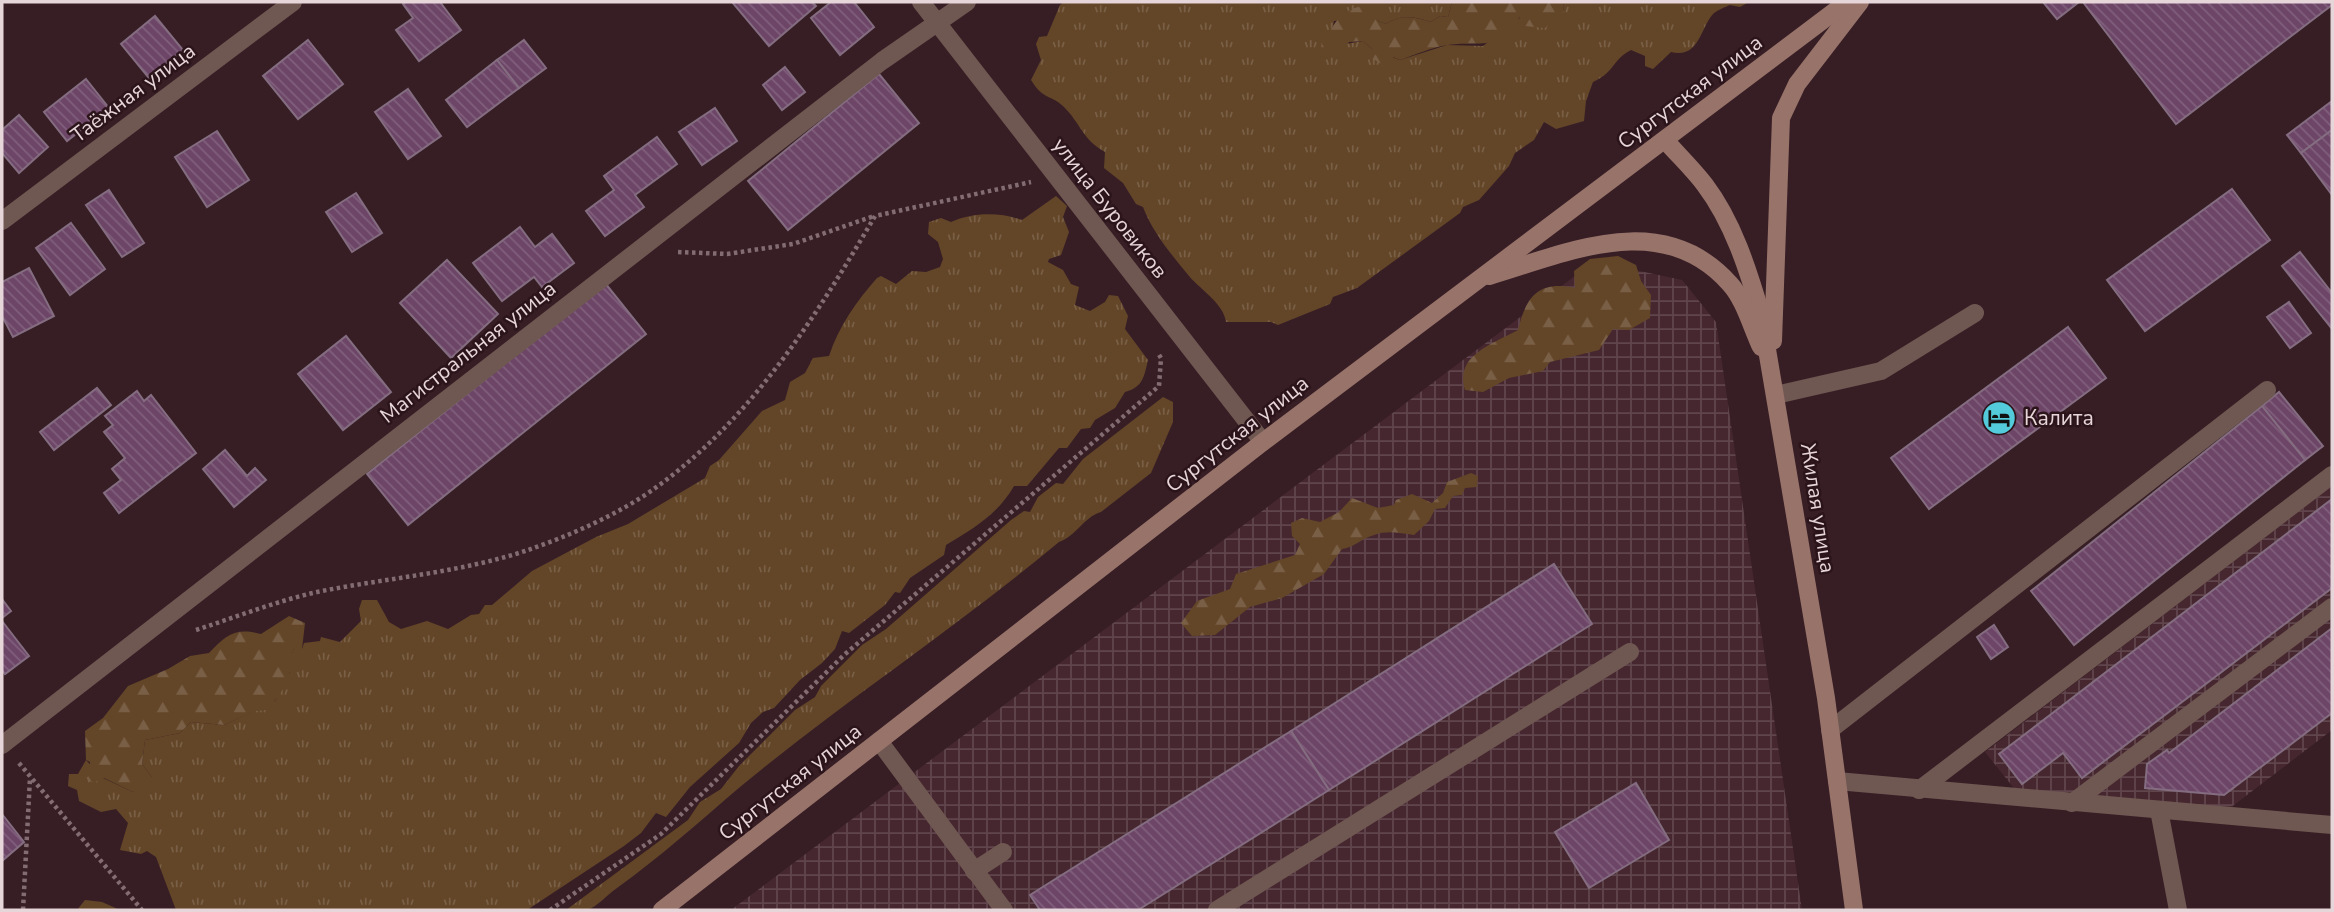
<svg xmlns="http://www.w3.org/2000/svg" width="2334" height="912" font-family="'Nunito Sans',sans-serif">
<style>
.industrial{fill:url(#industrial-grid)}
.grass{fill:url(#grass-tufts)}
.forest{fill:url(#forest-firs)}
.building{fill:url(#building-back-hatch);stroke:#846d80;stroke-width:2}
.lines{fill:none;stroke-linecap:round;stroke-linejoin:round}
.path{stroke:#836d73;stroke-width:4.5;stroke-dasharray:3.5 3.5;stroke-linecap:butt}
.service{stroke:#6f5852;stroke-width:18}
.minor{stroke:#6f5852;stroke-width:18}
.secondary{stroke:#98736a;stroke-width:18}
.labels{text-anchor:middle;dominant-baseline:central;stroke-width:5;stroke-linejoin:round;paint-order:stroke}
.street-label{font-size:21px;fill:#e6d5d9;stroke:#2c141b}
.poi-label{font-size:21px;fill:#e6d5d9;stroke:#2c141b;text-anchor:start}
</style>
<defs>
<pattern id="industrial-grid" width="8" height="8" patternUnits="userSpaceOnUse" patternTransform="scale(1.75)"><rect width="8" height="8" fill="#46272f"/><path d="M0 4h8M4 0v8" fill="none" stroke="#61454d"/></pattern>
<pattern id="grass-tufts" width="24" height="20" patternUnits="userSpaceOnUse" patternTransform="scale(1.75)"><rect width="24" height="20" fill="#634527"/><path d="M3 7l-1-3M5 7V3M7 7l1-3M15 17l-1-3M17 17v-4M19 17l1-3" fill="none" stroke="#795f46"/></pattern>
<pattern id="forest-firs" width="22" height="20" patternUnits="userSpaceOnUse" patternTransform="scale(1.75)"><rect width="22" height="20" fill="#634527"/><path d="M5 1l3.5 6h-7zM16 11l3.5 6h-7z" fill="#795f46"/></pattern>
<pattern id="building-back-hatch" width="6" height="6" patternUnits="userSpaceOnUse" patternTransform="scale(1.75)"><rect width="6" height="6" fill="#6c4567"/><path d="M-1 5l2 2M0 0l6 6M5-1l2 2" fill="none" stroke="#815f7c"/></pattern>
</defs>
<rect width="100%" height="100%" fill="#371e25"/>
<!-- industrial -->
<g class="industrial">
<polygon points="1635,270 1682,280 1716,322 1802,910 731,910 1575,276"/>
<polygon points="2332,486 2332,730 2230,808 2017,792 1985,752"/>
</g>
<!-- grass -->
<g class="grass">
<path d="M 1064,2 L 1452,2 L 1448,17 L 1440,16 L 1431,22 C 1414,17 1402,14 1386,24 L 1378,21 L 1375,16 L 1334,21 L 1328,47 L 1363,41 L 1372,49 L 1400,60 L 1447,45 L 1483,46 L 1521,17 L 1564,11 L 1563,2 L 1749,2 L 1740,7 L 1730,5 C 1725,7 1718,10 1714,13 C 1700,27 1700,59 1671,52 L 1653,69 L 1645,66 L 1645,56 L 1631,50 C 1611,61 1616,71 1593,82 L 1586,101 L 1584,121 L 1556,129 L 1544,122 L 1534,140 L 1515,153 L 1509,166 L 1479,200 L 1463,207 L 1460,213 L 1357,288 L 1333,297 L 1330,304 L 1278,325 L 1271,322 L 1226,322 C 1224,304 1201,290 1189,276 C 1171,254 1153,233 1143,207 L 1136,204 L 1123,183 L 1104,168 L 1105,152 C 1082,139 1081,124 1064,107 C 1051,94 1044,101 1031,80 L 1041,60 L 1036,44 L 1039,37 L 1047,36 L 1060,5 Z"/>
<path d="M 1056,196 L 1067,206 L 1063,217 L 1069,232 L 1061,255 L 1049,259 L 1048,262 L 1063,270 L 1071,284 L 1079,287 L 1075,305 L 1090,311 L 1105,302 L 1109,295 L 1118,296 L 1128,316 L 1125,329 L 1148,360 C 1144,377 1143,387 1125,392 L 1115,408 L 1095,420 L 1090,428 L 1081,429 L 1067,448 L 1059,448 L 1027,486 L 1014,486 C 998,514 973,529 946,545 L 944,555 L 910,578 L 900,593 L 895,592 L 885,605 L 849,633 L 842,631 L 835,649 L 822,663 L 800,680 L 774,708 L 763,712 L 751,723 L 739,743 L 690,787 L 666,817 L 656,813 L 641,833 L 624,846 L 527,910 L 176,910 L 156,857 L 147,851 L 141,854 L 120,850 L 128,823 L 116,809 L 101,812 L 79,801 L 77,790 L 68,786 L 69,774 L 78,774 L 86,760 L 103,778 L 133,792 L 152,777 L 142,764 L 145,740 L 180,733 L 191,722 L 224,725 L 275,701 L 290,672 L 289,660 L 294,649 L 302,649 L 304,643 L 320,641 L 321,637 L 340,642 L 361,621 L 359,609 L 362,600 L 377,600 L 389,622 L 401,629 L 427,621 L 448,629 L 471,615 L 479,614 L 485,605 L 492,605 L 532,571 L 596,537 L 628,524 L 705,478 L 710,466 L 719,460 L 762,411 L 785,400 L 790,382 L 805,373 L 813,358 L 829,356 C 839,326 856,302 877,278 L 881,276 L 896,284 L 912,271 L 926,272 L 940,267 L 943,259 L 938,242 L 928,234 L 929,222 L 941,218 L 951,222 C 973,212 1000,212 1022,220 Z"/>
<path d="M 1163,397 L 1173,402 L 1173,422 L 1151,473 L 1101,512 C 1084,517 1076,536 1059,542 C 956,628 844,701 740,787 C 699,822 660,857 617,888 C 608,894 597,907 587,910 C 581,912 572,910 566,910 L 688,820 L 700,802 L 721,789 L 739,766 L 795,710 L 815,697 L 821,686 L 862,645 L 886,629 L 1011,520 L 1024,511 L 1030,512 L 1038,497 L 1056,483 L 1063,484 L 1083,459 Z"/>
<polygon points="85,900 102,902 120,910 77,910"/>
</g>
<!-- forest -->
<g class="forest">
<path d="M 1452,2 L 1563,2 L 1564,11 L 1545,28 L 1524,26 L 1520,17 C 1493,53 1486,40 1448,45 C 1432,47 1415,55 1400,60 L 1393,57 L 1385,66 L 1370,57 L 1372,49 L 1363,41 L 1349,42 L 1343,51 L 1328,47 L 1321,51 L 1322,35 L 1329,33 C 1338,14 1357,1 1378,8 L 1376,16 L 1378,21 L 1386,24 C 1402,14 1413,17 1431,22 L 1440,16 L 1448,17 Z"/>
<path d="M 1618,256 L 1636,265 L 1641,281 L 1651,295 L 1650,318 L 1629,330 L 1613,329 L 1599,350 L 1550,362 L 1543,371 L 1509,378 L 1483,392 L 1465,390 C 1454,355 1493,344 1518,330 C 1526,297 1538,280 1575,288 L 1574,271 L 1590,259 Z"/>
<path d="M 1471,473 L 1478,476 L 1477,487 L 1465,488 L 1462,495 L 1453,496 L 1445,508 L 1435,509 L 1429,521 L 1414,535 C 1400,533 1387,530 1374,535 C 1362,538 1355,547 1342,549 L 1324,574 L 1282,598 L 1250,607 L 1215,635 L 1192,636 L 1181,623 L 1197,601 L 1230,589 L 1236,574 L 1295,555 L 1300,544 L 1292,536 L 1291,523 L 1302,518 L 1320,522 L 1339,512 L 1352,498 L 1378,508 L 1394,505 L 1396,500 L 1412,494 L 1432,503 L 1443,493 L 1447,482 Z"/>
<path d="M 289,616 L 305,623 L 302,649 L 294,649 C 290,658 291,662 290,671 C 288,684 276,701 267,710 L 255,711 L 224,725 L 191,722 L 180,733 L 145,740 L 142,764 L 152,777 L 150,786 L 133,792 L 104,778 L 93,783 L 88,780 L 90,762 L 86,760 L 85,731 L 103,718 L 128,686 L 168,669 L 190,656 L 209,653 C 226,635 235,627 261,634 Z"/>
</g>
<!-- building -->
<g class="building">
<polygon points="406,2 440,2 461,30 419,61 396,30 413,18 403,4"/>
<polygon points="732,2 812,2 816,6 769,46"/>
<polygon points="831,2 854,2 874,27 840,55 811,18"/>
<polygon points="2043,2 2079,2 2057,19"/>
<polygon points="2083,2 2332,2 2332,5 2176,124"/>
<polygon points="155,16 183,50 149,78 121,44"/>
<polygon points="308,40 343,84 298,119 263,76"/>
<polygon points="524,40 546,68 519,88 497,60"/>
<polygon points="497,60 519,88 467,127 446,100"/>
<polygon points="785,67 805,92 782,110 763,85"/>
<polygon points="879,74 919,123 788,230 748,181"/>
<polygon points="86,79 109,108 67,141 44,112"/>
<polygon points="408,89 441,136 408,159 375,112"/>
<polygon points="2332,101 2332,130 2301,153 2287,135"/>
<polygon points="715,108 737,141 702,165 679,132"/>
<polygon points="19,115 48,147 19,173 2,153 2,130"/>
<polygon points="2332,130 2332,195 2301,153"/>
<polygon points="217,131 249,180 207,207 175,157"/>
<polygon points="657,137 677,164 635,195 644,207 605,236 586,211 614,190 604,176"/>
<polygon points="2232,189 2270,240 2145,331 2107,280"/>
<polygon points="109,190 144,243 122,257 86,205"/>
<polygon points="356,193 382,233 352,252 326,212"/>
<polygon points="71,223 105,269 70,295 36,248"/>
<polygon points="520,227 535,247 552,234 574,263 542,287 534,277 502,301 473,263"/>
<polygon points="2300,252 2332,293 2332,329 2282,266"/>
<polygon points="447,260 498,314 451,358 400,303"/>
<polygon points="29,268 54,316 13,337 2,316 2,282"/>
<polygon points="605,283 646,334 408,525 367,474"/>
<polygon points="2289,302 2311,333 2290,348 2267,317"/>
<polygon points="2068,327 2106,378 1929,509 1891,458"/>
<polygon points="346,336 391,392 343,430 298,374"/>
<polygon points="97,388 111,405 54,450 40,432"/>
<polygon points="137,391 144,401 151,395 196,453 119,513 104,493 121,480 112,469 125,458 104,432 113,425 105,416"/>
<polygon points="2279,392 2323,446 2305,460 2262,406"/>
<polygon points="2262,406 2305,460 2074,645 2031,591"/>
<polygon points="225,450 247,476 255,468 266,480 234,507 203,469"/>
<polygon points="2332,499 2332,588 2082,778 2063,753 2022,784 1999,754"/>
<polygon points="1554,564 1592,624 1329,790 1291,731"/>
<polygon points="2,599 11,611 2,618"/>
<polygon points="2,621 29,656 5,674 2,670"/>
<polygon points="1994,625 2008,647 1991,659 1977,637"/>
<polygon points="2332,628 2332,713 2224,795 2145,788 2147,764 2167,750 2169,753"/>
<polygon points="1291,731 1329,790 1138,910 1040,910 1030,895"/>
<polygon points="1636,783 1669,840 1589,888 1555,832"/>
<polygon points="2,814 24,842 2,861"/>
</g>
<g class="lines">
<!-- path -->
<g class="path">
<polyline points="678,252 727,254 793,244 874,216"/>
<path d="M 196,630 C 236,617 277,601 317,592 C 386,578 458,573 525,551 C 569,536 620,514 658,486 C 753,417 817,315 875,216 L 1031,182"/>
<polyline points="19,763 142,910"/>
<polyline points="23,910 30,778"/>
<polyline points="550,910 661,834 844,655 1159,386 1161,358 1158,353"/>
</g>
<!-- service -->
<g class="service">
<polyline points="1776,395 1881,371 1975,313"/>
<polyline points="1830,730 2267,390"/>
<polyline points="879,741 1004,910"/>
<polyline points="1837,781 2332,825"/>
<polyline points="1919,790 2332,475"/>
<polyline points="2072,803 2332,607"/>
<polyline points="2159,810 2178,910"/>
<polyline points="974,871 1003,852"/>
<polyline points="1217,910 1630,652"/>
</g>
<!-- minor -->
<g class="minor">
<polyline points="921,2 1263,442"/>
<polyline points="2,221 293,2"/>
<polyline points="2,745 882,61 967,2"/>
</g>
<!-- secondary -->
<g class="secondary">
<path d="M 1665,140 C 1678,155 1693,169 1705,185 C 1733,222 1748,270 1761,314 L 1826,698 L 1854,910"/>
<path d="M 1489,276 C 1570,252 1663,208 1730,284 C 1744,299 1752,328 1761,347"/>
<polyline points="1773,341 1781,118 1797,84 1860,2"/>
<polyline points="662,910 1263,442 1847,2"/>
</g>
</g>
<!-- icons -->
<defs>
<g id="hotel-disc" transform="scale(1.75)"><circle r="9.5" fill="#53cbdb" stroke="#2c141b"/><path d="M-6-4.5h1.5V1H6V5H4.5V3h-9V5H-6ZM-4 0a1.8 1.8 0 1 1 3.6 0ZM.5 0V-2.5h3Q6-2.5 6 0Z" fill="#111"/></g>
</defs>
<g fill-rule="evenodd">
<use href="#hotel-disc" x="1999" y="418"/>
</g>
<g class="labels">
<!-- street labels -->
<g class="street-label">
<text transform="translate(1690 92) rotate(-37)">Сургутская улица</text>
<text transform="translate(133 93) rotate(-37)">Таёжная улица</text>
<text transform="translate(1110 208) rotate(52)">улица Буровиков</text>
<text transform="translate(468 352) rotate(-38)">Магистральная улица</text>
<text transform="translate(1237 434) rotate(-38)">Сургутская улица</text>
<text transform="translate(1818 508) rotate(81)">Жилая улица</text>
<text transform="translate(790 782) rotate(-38)">Сургутская улица</text>
</g>
<!-- poi labels -->
<g class="poi-label">
<text x="2024" y="418">Калита</text>
</g>
</g>
<!-- border -->
<rect width="2334" height="912" fill="none" stroke="#e6d5d9" stroke-width="7"/>
</svg>
